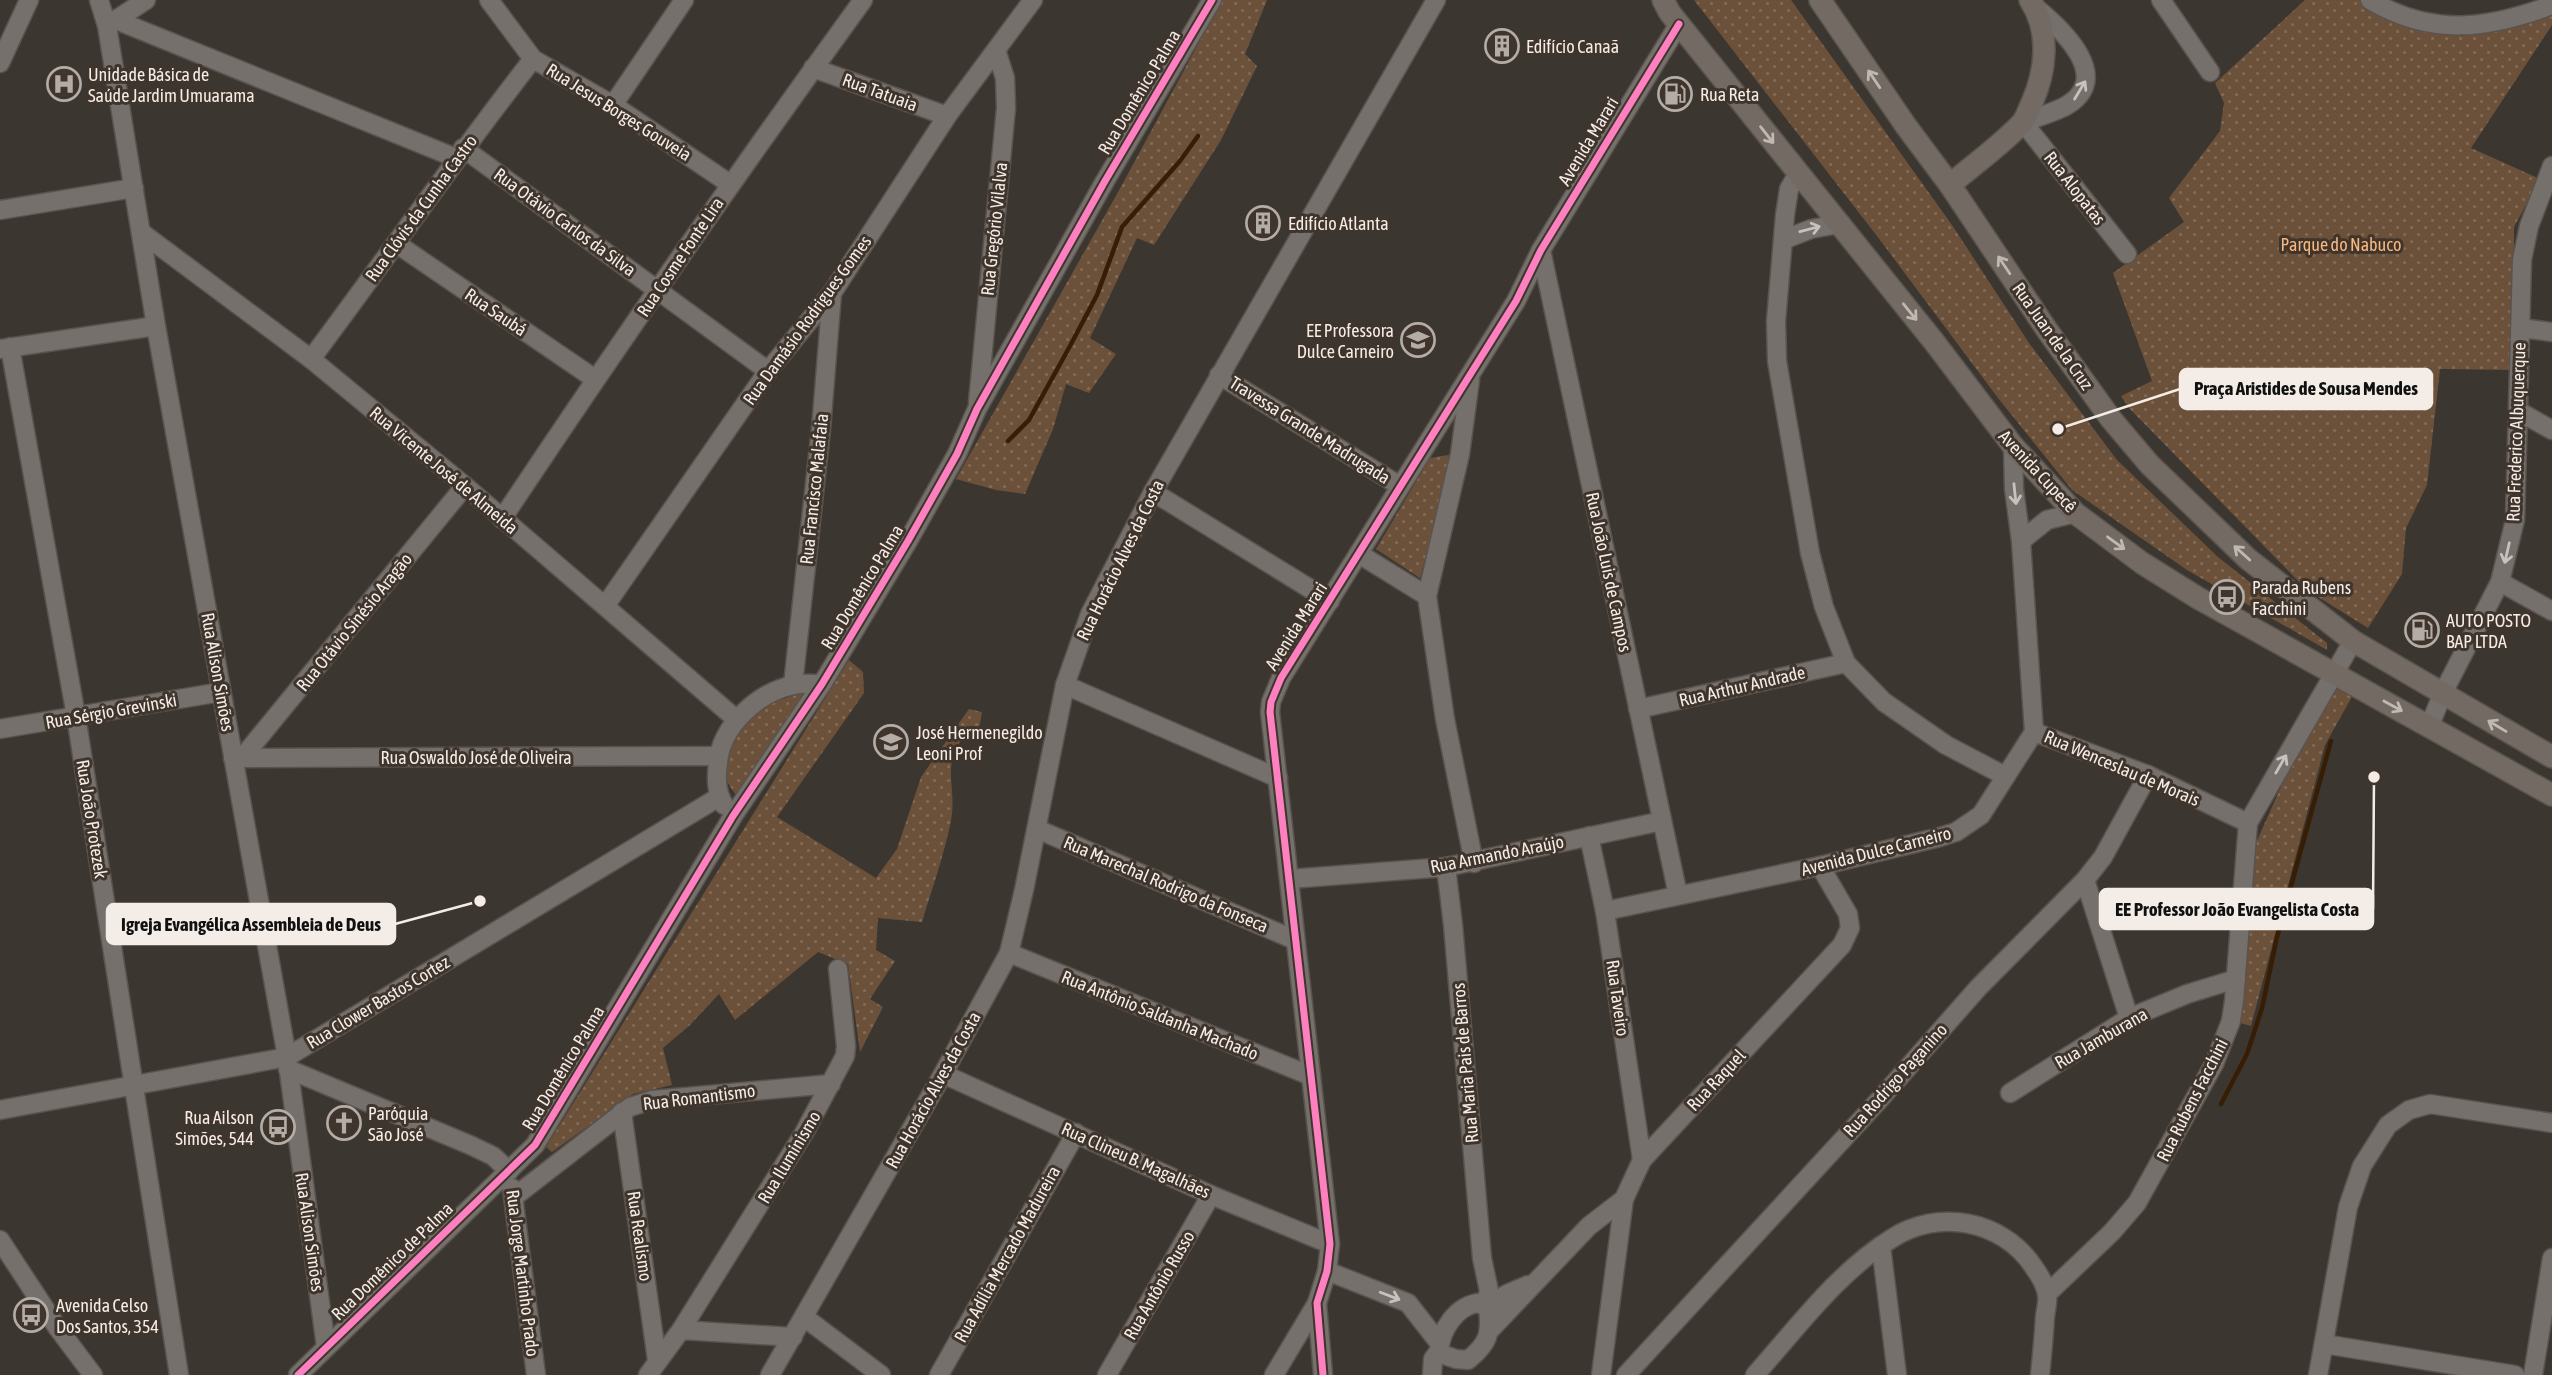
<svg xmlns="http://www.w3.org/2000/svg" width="2552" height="1375" font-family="'Asap Condensed',sans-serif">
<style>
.green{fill:url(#green-dots)}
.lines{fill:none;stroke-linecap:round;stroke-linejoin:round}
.stream{stroke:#371d04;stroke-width:4.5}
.minor-casing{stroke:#59534f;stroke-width:21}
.major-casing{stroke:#59534f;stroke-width:24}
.minor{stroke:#75706c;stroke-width:18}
.major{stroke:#736b63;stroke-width:21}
.cycleway-casing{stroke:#40352c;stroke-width:11}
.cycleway{stroke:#ff80c0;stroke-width:7}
.oneway{stroke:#c0b9b2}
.oneway2{stroke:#c8c1bc}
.labels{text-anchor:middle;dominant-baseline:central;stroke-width:6;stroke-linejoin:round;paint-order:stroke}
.poi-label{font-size:18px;fill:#f4ede7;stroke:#40352c;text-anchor:start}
.street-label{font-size:18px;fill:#f4ede7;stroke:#40352c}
.park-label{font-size:18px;fill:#f9b77e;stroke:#40352c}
.leader{fill:none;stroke:#f4ede7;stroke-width:2.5}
.callout-dot{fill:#f4ede7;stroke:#40352c;stroke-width:2.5}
.callout{fill:#f4ede7;stroke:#f4ede7;stroke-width:2.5}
.callout-label{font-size:19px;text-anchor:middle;font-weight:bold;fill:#111}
</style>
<defs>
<pattern id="green-dots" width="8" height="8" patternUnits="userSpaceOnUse" patternTransform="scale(1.75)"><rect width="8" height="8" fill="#6c513a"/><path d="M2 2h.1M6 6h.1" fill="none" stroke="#826a56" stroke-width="1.8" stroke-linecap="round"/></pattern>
</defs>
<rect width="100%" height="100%" fill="#3c3630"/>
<!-- green -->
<g class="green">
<polygon points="1222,0 1267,0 1245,54 1257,66 1221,140 1154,245 1137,238 1090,338 1116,354 1089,393 1066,384 1053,429 1025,494 996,490 956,479 1117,194"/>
<polygon points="1694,0 1791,0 1952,225 2029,343 2117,460 2218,557 2327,643 2327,650 2187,570 2072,490 1998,398 1877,236"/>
<polygon points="2305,0 2373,0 2414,22 2552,9 2552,25 2471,148 2540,179 2514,227 2514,370 2440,369 2427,485 2406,528 2402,574 2368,628 2307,590 2129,408 2121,396 2152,381 2113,273 2184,222 2169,198 2220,131 2224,103 2215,83"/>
<polygon points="1454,454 1420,578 1376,549 1430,458"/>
<path d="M 849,660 L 863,672 L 864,693 L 777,817 L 876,878 L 897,849 L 921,777 L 969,709 L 982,712 L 979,729 L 971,728 C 937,766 958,780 951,821 C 944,855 932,889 922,922 L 878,918 L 876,950 L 895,961 L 870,999 L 883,1007 L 860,1052 L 848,964 L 818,952 L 735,1020 L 719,994 L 690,1025 L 663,1048 L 672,1085 L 633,1094 L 552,1152 L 546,1147 Z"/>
<polygon points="2337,681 2354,693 2325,745 2251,1026 2237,1022 2256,843 2284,780"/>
<path d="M 806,693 L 737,797 C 734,791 727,784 726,778 C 724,774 726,766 726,762 C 727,722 770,699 806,693 Z"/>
</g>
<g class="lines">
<!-- stream -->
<g class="stream">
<polyline points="1008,441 1029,420 1070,346 1097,295 1122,227 1180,161 1198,136"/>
<polyline points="2221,1104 2247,1054 2262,1008 2277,937 2331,741"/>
</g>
<!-- minor casing -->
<g class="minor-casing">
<g id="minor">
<polyline points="99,0 107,26 156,326 287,1057 326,1347"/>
<polyline points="489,0 533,59 613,105 730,184"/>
<polyline points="2161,0 2210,72"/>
<path d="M 2370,0 C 2432,37 2488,29 2552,5"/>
<path d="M 2035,7 C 2062,29 2116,79 2064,107 C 2051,113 2036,118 2023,122 L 2127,254"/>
<polyline points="116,20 456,158"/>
<polyline points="108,25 146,0"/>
<polyline points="0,63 29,0"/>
<polyline points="813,68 947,116"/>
<polyline points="613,105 684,0"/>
<polyline points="463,148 768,371"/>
<polyline points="1798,174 1789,189 1785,215 1776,321 1777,361 1810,553 1824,607 1846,663 1884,702 1946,745 2005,776"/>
<polyline points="0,210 134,188"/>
<polyline points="142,233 311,359 465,486 736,719"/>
<polyline points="1783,240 1811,229 1839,224"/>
<polyline points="397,244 595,379"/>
<polyline points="1541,250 1678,895"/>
<polyline points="2521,328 2552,332"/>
<polyline points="10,347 76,716 179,1375"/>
<polyline points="0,349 156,326"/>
<path d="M 311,359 C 386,259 456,157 533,59"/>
<polyline points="1219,375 1400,486"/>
<polyline points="1470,380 1460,454 1427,596 1445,719 1474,863"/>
<polyline points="978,402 1006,108 1005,78 996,50"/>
<polyline points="2520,412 2552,430"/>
<polyline points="1153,492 1330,601"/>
<path d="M 502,519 C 619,343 739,171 863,0"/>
<polyline points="2021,541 2047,520 2075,513"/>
<polyline points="1359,554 1427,596"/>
<polyline points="2500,582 2552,611"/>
<polyline points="605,606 768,371 832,293 947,116 1033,0"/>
<polyline points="793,685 821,429 832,293"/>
<polyline points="1065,685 1278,778"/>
<polyline points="1638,709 1846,663"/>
<polyline points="2429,727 2443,693 2500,582 2515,520 2522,260 2529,226 2552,166"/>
<polyline points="0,729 221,692"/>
<polyline points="2034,732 2148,775 2248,823"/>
<polyline points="233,758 718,756"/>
<polyline points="242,758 465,486"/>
<path d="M 724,805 C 716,791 716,779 718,763 C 721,726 758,692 794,685 C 803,683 813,684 822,684"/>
<polyline points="1037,829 1295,940"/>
<polyline points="1589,836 1605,911 1642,1160"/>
<polyline points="1446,867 1453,925 1482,1258 1489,1291 1485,1304"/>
<polyline points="1289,879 1446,867 1662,821"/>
<polyline points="2085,880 2129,1018"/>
<polyline points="1605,911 1820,866 1940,837 1956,832 1981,815 2034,732 2021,541 2014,489 2013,446"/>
<polyline points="1009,953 1311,1076"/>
<polyline points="288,1069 470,1145 493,1156 509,1171"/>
<polyline points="943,1074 1211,1195 1330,1244"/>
<polyline points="2010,1093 2129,1018 2187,994 2236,979"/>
<polyline points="0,1110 287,1057 719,797"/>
<polyline points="622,1112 657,1360"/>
<polyline points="512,1188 536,1375"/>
<polyline points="514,1197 630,1107 652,1100 831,1084"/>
<polyline points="0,1240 57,1327 93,1375"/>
<polyline points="1881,1246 1897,1375"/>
<polyline points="1327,1271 1408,1303 1440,1344"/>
<polyline points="2047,1294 2112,1232 2137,1203 2214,1064 2231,1021 2234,1001 2248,823 2353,641"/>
<path d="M 1477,1303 L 1488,1307 C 1491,1334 1489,1343 1468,1360 L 1456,1359 L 1444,1355 L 1439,1351 C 1441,1329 1456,1307 1477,1303 Z"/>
<polyline points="1488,1307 1507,1294 1528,1285"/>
<polyline points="804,1317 881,1375"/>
<polyline points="681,1330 804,1133 845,1056 846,1046 838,969"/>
<polyline points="1490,1330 1589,1226 1624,1199 1642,1160 1842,945 1850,928 1848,914 1820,866"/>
<polyline points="2324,1344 2515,1375"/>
<polyline points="298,1375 535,1145 733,816 822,684 908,541 957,454 977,409 1105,181 1212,0"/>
<polyline points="648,1375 681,1330 793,1337"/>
<polyline points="770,1375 943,1074 1009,953 1024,890 1065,685 1090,614 1153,492 1436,0"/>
<polyline points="939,1375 1076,1133"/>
<polyline points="1107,1375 1211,1195"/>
<polyline points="1274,1375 1317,1303"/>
<polyline points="1323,1375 1317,1303 1327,1271 1330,1244 1270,712 1271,702 1281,678 1516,301 1541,250 1679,24"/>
<polyline points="1432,1375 1433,1359 1439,1351"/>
<polyline points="1601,1375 1624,1199"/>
<polyline points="1626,1375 1881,1098 1978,988 2085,880 2103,857 2148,775"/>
<path d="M 1755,1375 C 1797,1328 1837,1273 1891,1239 C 1938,1208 2002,1220 2033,1266 C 2038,1273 2046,1286 2047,1295 C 2048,1301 2046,1310 2045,1316 C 2044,1336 2042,1355 2040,1375"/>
<polyline points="2318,1375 2348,1207 2362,1166 2388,1125 2409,1110 2430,1104 2552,1123"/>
<polyline points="2533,1375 2552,1258"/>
</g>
</g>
<!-- major casing -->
<g class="major-casing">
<g id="major">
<polyline points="1663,0 1670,13 1935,343 2013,446 2075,513 2142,563 2198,598 2552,795"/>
<polyline points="1820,0 1906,126 1950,185 2047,330 2111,419 2150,465 2248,559 2353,641 2552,757"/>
<path d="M 1950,185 C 1973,165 2000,146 2021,124 C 2026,119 2028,111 2031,105 C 2046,72 2051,32 2030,0"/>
</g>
</g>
<!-- minor -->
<use href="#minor" class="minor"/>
<!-- major -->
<use href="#major" class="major"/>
<!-- cycleway casing -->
<g class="cycleway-casing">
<g id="cycleway">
<polyline points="298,1375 535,1145 733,816 822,684 908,541 957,454 977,409 1105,181 1212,0"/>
<polyline points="1323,1375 1317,1303 1327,1271 1330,1244 1270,712 1271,702 1281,678 1516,301 1541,250 1679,24"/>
</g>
</g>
<!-- cycleway -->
<use href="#cycleway" class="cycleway"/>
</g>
<!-- one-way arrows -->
<defs><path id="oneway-shaft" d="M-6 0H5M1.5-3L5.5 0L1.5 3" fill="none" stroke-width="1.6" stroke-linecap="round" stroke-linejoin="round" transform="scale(1.75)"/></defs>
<g class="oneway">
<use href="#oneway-shaft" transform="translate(1874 79) rotate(-124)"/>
<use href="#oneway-shaft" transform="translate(1767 135) rotate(52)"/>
<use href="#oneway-shaft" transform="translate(2004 265) rotate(-124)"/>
<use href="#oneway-shaft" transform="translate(1910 312) rotate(51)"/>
<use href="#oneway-shaft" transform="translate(2116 543) rotate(36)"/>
<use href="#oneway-shaft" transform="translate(2242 553) rotate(-138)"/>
<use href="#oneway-shaft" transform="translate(2393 706) rotate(29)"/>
<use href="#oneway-shaft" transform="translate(2497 726) rotate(-149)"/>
</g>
<g class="oneway2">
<use href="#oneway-shaft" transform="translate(2080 90) rotate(-59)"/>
<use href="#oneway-shaft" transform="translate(1810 229) rotate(-15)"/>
<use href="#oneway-shaft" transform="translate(2015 494) rotate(84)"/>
<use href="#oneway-shaft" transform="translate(2507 553) rotate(103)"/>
<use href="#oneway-shaft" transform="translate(2281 764) rotate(-60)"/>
<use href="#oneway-shaft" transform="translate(1390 1296) rotate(21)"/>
</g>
<!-- icons -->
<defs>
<g id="building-ring" transform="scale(1.75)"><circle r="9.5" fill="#40352c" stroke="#b4ada7" stroke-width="1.5"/><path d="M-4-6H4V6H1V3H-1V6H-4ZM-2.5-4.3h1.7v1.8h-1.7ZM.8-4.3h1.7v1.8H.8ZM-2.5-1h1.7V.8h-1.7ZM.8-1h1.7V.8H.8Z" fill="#b4ada7"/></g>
<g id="hospital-ring" transform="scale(1.75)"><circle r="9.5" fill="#40352c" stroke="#b4ada7" stroke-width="1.5"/><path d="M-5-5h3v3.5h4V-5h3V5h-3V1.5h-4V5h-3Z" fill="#b4ada7"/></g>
<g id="fuel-ring" transform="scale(1.75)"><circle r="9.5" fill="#40352c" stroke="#b4ada7" stroke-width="1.5"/><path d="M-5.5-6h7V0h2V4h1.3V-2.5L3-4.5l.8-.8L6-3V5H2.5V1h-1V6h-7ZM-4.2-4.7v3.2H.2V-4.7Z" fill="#b4ada7"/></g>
<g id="school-ring" transform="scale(1.75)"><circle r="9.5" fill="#40352c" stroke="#b4ada7" stroke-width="1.5"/><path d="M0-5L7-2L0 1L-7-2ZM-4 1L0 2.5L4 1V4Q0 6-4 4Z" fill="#b4ada7"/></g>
<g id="bus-ring" transform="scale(1.75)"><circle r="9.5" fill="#40352c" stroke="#b4ada7" stroke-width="1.5"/><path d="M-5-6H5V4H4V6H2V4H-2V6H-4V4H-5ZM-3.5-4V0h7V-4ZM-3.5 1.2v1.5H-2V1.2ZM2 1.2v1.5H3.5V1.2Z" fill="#b4ada7"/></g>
<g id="church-ring" transform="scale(1.75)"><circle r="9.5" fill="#40352c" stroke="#b4ada7" stroke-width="1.5"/><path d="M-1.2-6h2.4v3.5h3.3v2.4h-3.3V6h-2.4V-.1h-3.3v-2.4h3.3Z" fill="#b4ada7"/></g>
</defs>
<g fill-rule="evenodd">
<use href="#building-ring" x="1502" y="46"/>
<use href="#hospital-ring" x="64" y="84"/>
<use href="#fuel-ring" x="1675" y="94"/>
<use href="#building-ring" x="1263" y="223"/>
<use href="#school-ring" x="1418" y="340"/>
<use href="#bus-ring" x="2227" y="597"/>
<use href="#fuel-ring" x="2422" y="630"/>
<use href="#school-ring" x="891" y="742"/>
<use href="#church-ring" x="344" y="1123"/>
<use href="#bus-ring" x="278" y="1127"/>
<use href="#bus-ring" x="31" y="1315"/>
</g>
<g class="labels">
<!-- poi labels -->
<g class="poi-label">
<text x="1526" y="46">Edifício Canaã</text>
<text x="88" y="74">Unidade Básica de<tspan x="88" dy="21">Saúde Jardim Umuarama</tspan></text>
<text x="1700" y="94">Rua Reta</text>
<text x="1288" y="223">Edifício Atlanta</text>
<text x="1394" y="330" text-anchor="end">EE Professora<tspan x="1394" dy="21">Dulce Carneiro</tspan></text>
<text x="2252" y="587">Parada Rubens<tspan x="2252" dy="21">Facchini</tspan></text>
<text x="2446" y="620">AUTO POSTO<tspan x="2446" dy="21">BAP LTDA</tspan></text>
<text x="916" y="732">José Hermenegildo<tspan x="916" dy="21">Leoni Prof</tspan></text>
<text x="368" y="1113">Paróquia<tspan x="368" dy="21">São José</tspan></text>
<text x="254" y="1117" text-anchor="end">Rua Ailson<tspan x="254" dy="21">Simões, 544</tspan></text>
<text x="56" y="1305">Avenida Celso<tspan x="56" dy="21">Dos Santos, 354</tspan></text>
</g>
<!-- street labels -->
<g class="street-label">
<text transform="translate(880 92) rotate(20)">Rua Tatuaia</text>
<text transform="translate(1139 92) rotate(-59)">Rua Domênico Palma</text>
<text transform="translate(619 112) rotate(32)">Rua Jesus Borges Gouveia</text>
<text transform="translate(1588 141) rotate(-59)">Avenida Marari</text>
<text transform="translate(2075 188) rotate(52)">Rua Alopatas</text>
<text transform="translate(421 208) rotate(-54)">Rua Clóvis da Cunha Castro</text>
<text transform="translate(565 222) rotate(36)">Rua Otávio Carlos da Silva</text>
<text transform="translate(994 229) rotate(-84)">Rua Gregório Vilalva</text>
<text transform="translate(680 257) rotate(-56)">Rua Cosme Fonte Lira</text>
<text transform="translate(496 312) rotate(34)">Rua Saubá</text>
<text transform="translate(807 320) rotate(-54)">Rua Damásio Rodrigues Gomes</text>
<text transform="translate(2053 336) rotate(55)">Rua Juan de la Cruz</text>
<text transform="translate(1310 430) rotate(32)">Travessa Grande Madrugada</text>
<text transform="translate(2516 432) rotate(-88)">Rua Frederico Albuquerque</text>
<text transform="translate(444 470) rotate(40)">Rua Vicente José de Almeida</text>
<text transform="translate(2038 471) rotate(47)">Avenida Cupecê</text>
<text transform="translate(814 489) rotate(-84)">Rua Francisco Malafaia</text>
<text transform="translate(1120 560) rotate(-64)">Rua Horácio Alves da Costa</text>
<text transform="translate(1609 572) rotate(78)">Rua João Luis de Campos</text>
<text transform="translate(862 587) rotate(-59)">Rua Domênico Palma</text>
<text transform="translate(354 622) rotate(-51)">Rua Otávio Sinésio Aragão</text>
<text transform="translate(1296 626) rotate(-58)">Avenida Marari</text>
<text transform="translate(218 672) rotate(80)">Rua Alison Simões</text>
<text transform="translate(1742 686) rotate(-13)">Rua Arthur Andrade</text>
<text transform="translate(111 711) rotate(-10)">Rua Sérgio Grevinski</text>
<text x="476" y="757">Rua Oswaldo José de Oliveira</text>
<text transform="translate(2122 768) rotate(23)">Rua Wenceslau de Morais</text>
<text transform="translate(92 819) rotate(81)">Rua João Protezek</text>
<text transform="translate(1876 851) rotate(-14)">Avenida Dulce Carneiro</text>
<text transform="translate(1497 854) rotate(-11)">Rua Armando Araújo</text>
<text transform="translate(1166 884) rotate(23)">Rua Marechal Rodrigo da Fonseca</text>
<text transform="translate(1618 998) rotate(82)">Rua Taveiro</text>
<text transform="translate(378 1002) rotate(-31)">Rua Clower Bastos Cortez</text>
<text transform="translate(1160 1015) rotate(22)">Rua Antônio Saldanha Machado</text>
<text transform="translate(2101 1038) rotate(-30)">Rua Jamburana</text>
<text transform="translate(1465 1063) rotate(-95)">Rua Maria Pais de Barros</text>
<text transform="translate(563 1068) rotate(-59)">Rua Domênico Palma</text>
<text transform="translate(1716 1080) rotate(-47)">Rua Raquel</text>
<text transform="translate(1895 1080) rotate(-48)">Rua Rodrigo Paganino</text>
<text transform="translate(933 1090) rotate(-61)">Rua Horácio Alves da Costa</text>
<text transform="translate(699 1097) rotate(-7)">Rua Romantismo</text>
<text transform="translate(2192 1100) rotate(-63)">Rua Rubens Facchini</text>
<text transform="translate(789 1157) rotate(-59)">Rua Iluminismo</text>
<text transform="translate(1136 1160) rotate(24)">Rua Clineu B. Magalhães</text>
<text transform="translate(310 1232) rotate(82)">Rua Alison Simões</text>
<text transform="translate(640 1236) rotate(82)">Rua Realismo</text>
<text transform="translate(1007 1254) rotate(-61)">Rua Adília Mercado Madureira</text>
<text transform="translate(392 1261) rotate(-44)">Rua Domênico de Palma</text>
<text transform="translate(523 1273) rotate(83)">Rua Jorge Martinho Prado</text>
<text transform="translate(1159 1285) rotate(-60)">Rua Antônio Russo</text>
</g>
<!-- park labels -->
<g class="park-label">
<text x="2341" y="244">Parque do Nabuco</text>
</g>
</g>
<!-- callouts -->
<path class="leader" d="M2058 429L2180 389M2374 777L2373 909M480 901L395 924"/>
<g class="callout-dot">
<circle cx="2058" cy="429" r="7"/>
<circle cx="2374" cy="777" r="7"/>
<circle cx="480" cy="901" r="7"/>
</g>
<g class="callout">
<rect x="2180" y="369" width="252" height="40" rx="7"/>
<rect x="2100" y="889" width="273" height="40" rx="7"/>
<rect x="107" y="904" width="288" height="40" rx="7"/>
</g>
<g class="callout-label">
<text x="2306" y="395">Praça Aristides de Sousa Mendes</text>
<text x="2237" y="916">EE Professor João Evangelista Costa</text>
<text x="251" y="931">Igreja Evangélica Assembleia de Deus</text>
</g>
</svg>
